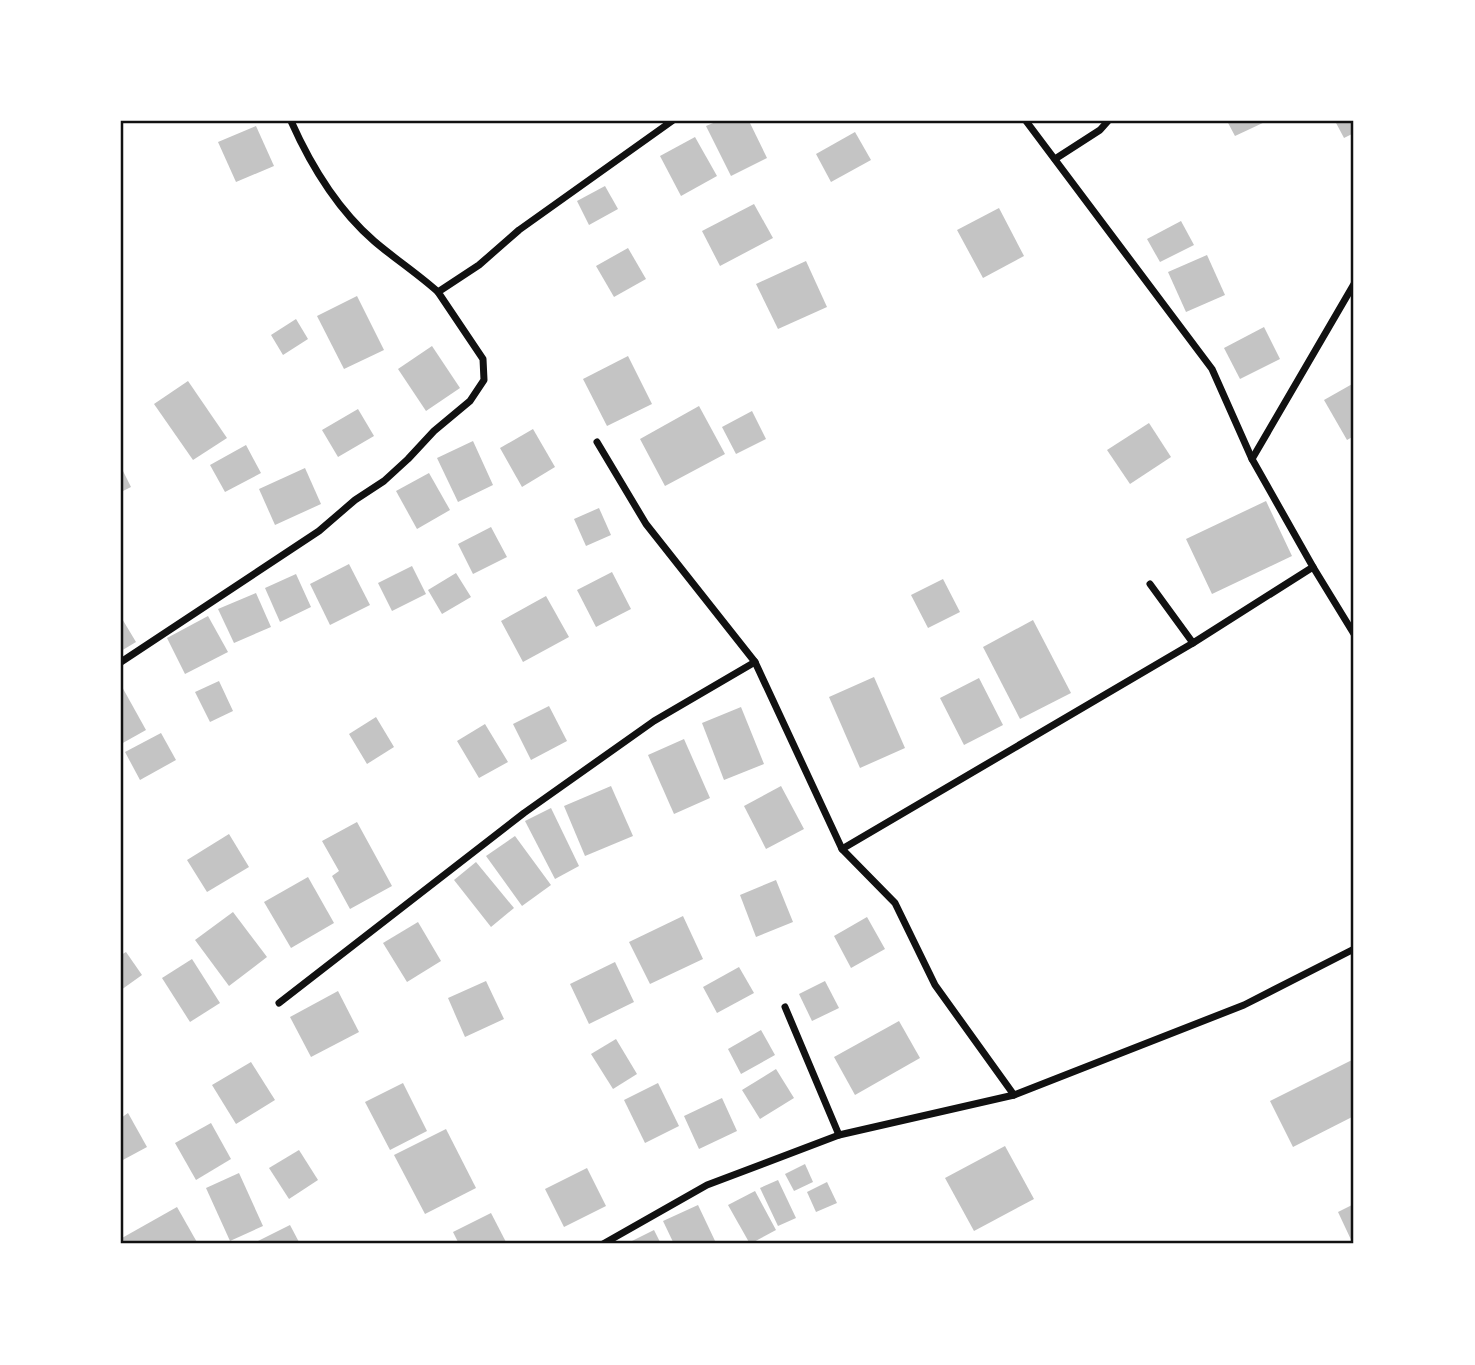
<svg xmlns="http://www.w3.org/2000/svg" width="1475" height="1365" font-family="'Fira Sans',sans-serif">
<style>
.building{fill:#c4c4c4}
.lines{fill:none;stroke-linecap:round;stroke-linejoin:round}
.minor{stroke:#111;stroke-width:7}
.neatline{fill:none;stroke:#111;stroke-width:2.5}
</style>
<rect width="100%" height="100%" fill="#fff"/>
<!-- building -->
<g class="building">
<polygon points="718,121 749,121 767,158 731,176 706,126"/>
<polygon points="1227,121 1267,121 1235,136"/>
<polygon points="1335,121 1354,121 1354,133 1344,138"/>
<polygon points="256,126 274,166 236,182 218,142"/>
<polygon points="855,132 871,160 831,182 816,154"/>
<polygon points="695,137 717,176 681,196 660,156"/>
<polygon points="605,186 618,209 589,225 577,201"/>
<polygon points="754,204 773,238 720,266 702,231"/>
<polygon points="999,208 1024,256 983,278 957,230"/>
<polygon points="1181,221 1194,245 1160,262 1147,239"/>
<polygon points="628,248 646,279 614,297 596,266"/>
<polygon points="1207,255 1225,295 1186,312 1168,272"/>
<polygon points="806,261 827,307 778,329 756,284"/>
<polygon points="357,296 384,350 344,369 317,316"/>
<polygon points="296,319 308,339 283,355 271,335"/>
<polygon points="1264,327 1280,359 1240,379 1224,348"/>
<polygon points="432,346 460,388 426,411 398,369"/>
<polygon points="628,356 652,404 607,426 583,379"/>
<polygon points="188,381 227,438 193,460 154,404"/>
<polygon points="1354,383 1354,436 1347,440 1324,400"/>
<polygon points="699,406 725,454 665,486 640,439"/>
<polygon points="358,409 374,436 338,457 322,430"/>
<polygon points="752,411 766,439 736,454 722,427"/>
<polygon points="1149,423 1171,457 1130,484 1107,450"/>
<polygon points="533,429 555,467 522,487 500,448"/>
<polygon points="473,441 493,485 458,502 437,458"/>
<polygon points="246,445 261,473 225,492 210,465"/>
<polygon points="121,467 131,487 121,492"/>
<polygon points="305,468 321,504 275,525 259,489"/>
<polygon points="429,473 450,510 417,529 396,491"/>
<polygon points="1266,501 1292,556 1212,594 1186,539"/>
<polygon points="599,508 611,535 586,546 574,519"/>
<polygon points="491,527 507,557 473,574 458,544"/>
<polygon points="349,564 370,605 330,625 310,584"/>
<polygon points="412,566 426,594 392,611 378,583"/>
<polygon points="612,572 631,609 596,627 577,590"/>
<polygon points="456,573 471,597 442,614 428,590"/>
<polygon points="296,574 311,607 280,622 265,588"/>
<polygon points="943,579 960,612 928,628 911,595"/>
<polygon points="256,593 271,627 234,643 218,609"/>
<polygon points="546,596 569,637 523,662 501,621"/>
<polygon points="208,616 228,652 185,674 167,638"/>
<polygon points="121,617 136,642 121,651"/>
<polygon points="1033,620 1071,693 1020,719 983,647"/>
<polygon points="874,677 905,748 860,768 829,697"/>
<polygon points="979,678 1003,725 964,745 940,698"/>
<polygon points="219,681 233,711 210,722 195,692"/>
<polygon points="121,685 146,730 121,744"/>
<polygon points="549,706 567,741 531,760 513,724"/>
<polygon points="741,707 764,764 724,780 702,723"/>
<polygon points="376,717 394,747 367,764 349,734"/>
<polygon points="485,724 508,762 479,778 457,741"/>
<polygon points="161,733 176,760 140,780 125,752"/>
<polygon points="684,739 710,798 674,814 648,755"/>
<polygon points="611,786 633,836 585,856 564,806"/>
<polygon points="781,786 804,829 766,849 744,806"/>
<polygon points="551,808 579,866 555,879 525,821"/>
<polygon points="357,822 392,886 350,909 332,876 339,871 322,841"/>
<polygon points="229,834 249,867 207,892 187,860"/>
<polygon points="515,836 551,885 522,906 486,856"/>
<polygon points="476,862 514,908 491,927 454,880"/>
<polygon points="308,877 334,923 291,948 264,902"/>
<polygon points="776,880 793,922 756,937 740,895"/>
<polygon points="233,912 267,957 229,986 195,940"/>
<polygon points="683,916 703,959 650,984 629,942"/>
<polygon points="867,917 885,949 851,968 834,936"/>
<polygon points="418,922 441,961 407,982 383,943"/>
<polygon points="126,952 142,975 121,990 121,955"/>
<polygon points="192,959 220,1003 190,1022 162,978"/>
<polygon points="615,962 634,1002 589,1024 570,984"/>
<polygon points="739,967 754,993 717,1013 703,987"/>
<polygon points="486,981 504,1019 465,1037 448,998"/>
<polygon points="825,981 839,1008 812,1021 799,994"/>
<polygon points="338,991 359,1032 311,1057 290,1017"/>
<polygon points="899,1021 920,1058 855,1095 834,1057"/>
<polygon points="761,1030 775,1055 741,1074 728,1049"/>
<polygon points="616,1039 637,1074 613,1089 591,1054"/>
<polygon points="1354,1059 1354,1116 1293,1147 1270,1101"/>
<polygon points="251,1062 275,1100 236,1124 212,1085"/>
<polygon points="776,1069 794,1098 760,1119 742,1090"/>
<polygon points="403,1083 427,1131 390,1150 365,1102"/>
<polygon points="658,1083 679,1126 645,1143 624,1100"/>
<polygon points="722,1098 737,1131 699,1149 684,1116"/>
<polygon points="128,1113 147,1147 121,1161 121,1118"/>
<polygon points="211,1123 231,1159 196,1180 175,1143"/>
<polygon points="446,1129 476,1188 425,1214 394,1155"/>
<polygon points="1005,1146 1034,1199 974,1231 945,1178"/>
<polygon points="299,1150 318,1180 289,1199 269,1168"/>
<polygon points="805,1164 813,1182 794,1191 785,1174"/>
<polygon points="587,1168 606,1206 564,1227 545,1189"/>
<polygon points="239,1173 263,1226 230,1241 206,1188"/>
<polygon points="778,1180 796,1218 778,1226 760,1188"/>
<polygon points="827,1182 837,1203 816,1212 807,1192"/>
<polygon points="755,1191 776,1230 750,1244 728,1205"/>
<polygon points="1354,1204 1354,1244 1353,1244 1338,1212"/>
<polygon points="698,1205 716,1243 674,1244 663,1221"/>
<polygon points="177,1207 198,1244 125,1244 122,1238"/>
<polygon points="491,1213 507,1244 459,1244 453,1232"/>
<polygon points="290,1225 300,1244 260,1244 258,1241"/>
<polygon points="654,1230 661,1244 626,1244"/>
</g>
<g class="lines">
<!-- minor -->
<g class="minor">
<path d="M 291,121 C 311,166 336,208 374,241 C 395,259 418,274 438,292"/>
<polyline points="1026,121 1212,369 1252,459"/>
<polyline points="1055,159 1100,130 1108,121"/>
<polyline points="597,442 646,524 755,662 842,849 895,903 935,985 1014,1095"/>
<polyline points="1313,567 1354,634"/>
<polyline points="1150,584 1193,643 1313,567 1252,459 1354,284"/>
<polyline points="121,662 319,531 355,500 384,481 408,459 434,431 470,401 484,380 483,359 438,292 479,265 519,230 672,121"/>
<polyline points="842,849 1193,643"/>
<polyline points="279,1003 524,813 654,721 755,662"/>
<polyline points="785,1007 839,1135"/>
<polyline points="603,1244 707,1185 839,1135 1014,1095 1244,1005 1354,949"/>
</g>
</g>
<!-- border -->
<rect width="1475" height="1365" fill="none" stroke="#ffffff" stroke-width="245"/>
<rect x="122" y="122" width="1230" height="1120" class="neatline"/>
</svg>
